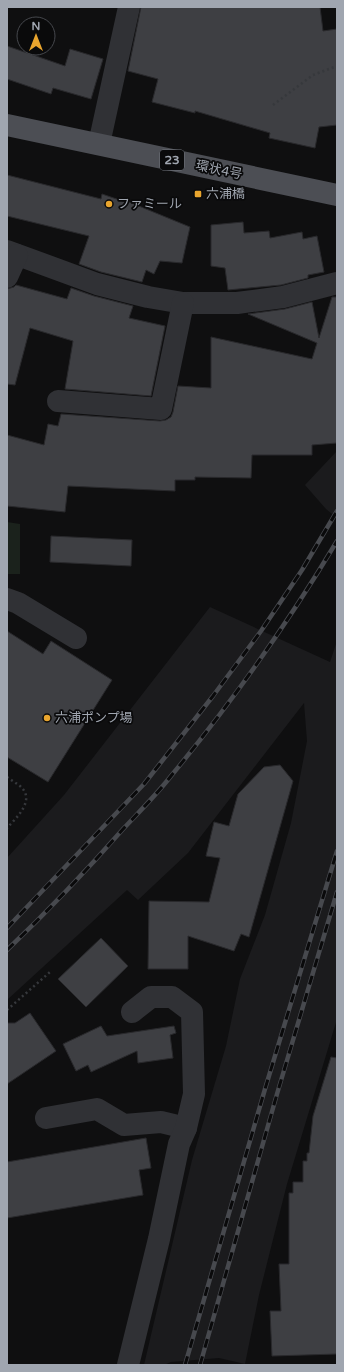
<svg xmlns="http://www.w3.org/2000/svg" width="344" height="1372" font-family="'Varela Round','Noto Sans JP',sans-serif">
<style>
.built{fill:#1b1b1d}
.green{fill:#1b221c}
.building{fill:#3e3f43;stroke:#29292c}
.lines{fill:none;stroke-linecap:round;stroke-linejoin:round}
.path{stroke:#36383c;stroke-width:2.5;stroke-dasharray:2 3;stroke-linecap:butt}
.minor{stroke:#303135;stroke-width:22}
.major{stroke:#4c4e54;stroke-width:22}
.rail-casing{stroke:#47494e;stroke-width:4.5}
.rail{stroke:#0a0a0b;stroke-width:3;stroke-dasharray:9;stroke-linecap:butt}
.poi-dot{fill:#e9a52e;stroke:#0a0a0b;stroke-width:1.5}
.labels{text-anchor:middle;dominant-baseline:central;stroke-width:3.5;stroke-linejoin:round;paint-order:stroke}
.shield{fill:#0a0a0b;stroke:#73777e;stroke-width:1}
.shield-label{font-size:12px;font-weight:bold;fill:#a0a6b0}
.street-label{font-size:13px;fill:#a0a6b0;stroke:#0a0a0b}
.poi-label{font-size:13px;fill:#a0a6b0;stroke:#0a0a0b;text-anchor:start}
</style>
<rect width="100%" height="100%" fill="#0f0f10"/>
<!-- built -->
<g class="built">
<polygon points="337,451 337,518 326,509 305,485"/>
<polygon points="210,607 330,662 337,641 337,1019 287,1184 259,1295 245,1364 219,1358 171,1362 164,1365 144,1365 192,1160 226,1046 240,979 265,915 291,823 307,741 304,703 188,853 138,900 127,890 7,1000 7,858 64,795"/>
</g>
<!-- green -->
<polygon class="green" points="7,522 20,524 20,574 7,574"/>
<!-- building -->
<g class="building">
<polygon points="141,7 320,7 323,31 337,29 337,125 319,127 315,148 269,138 270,133 195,111 195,113 152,102 158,79 128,71"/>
<polygon points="7,46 65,66 70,49 103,59 91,99 53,88 51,94 7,79"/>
<polygon points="7,175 101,199 102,194 128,203 129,202 190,227 182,263 160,261 154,274 146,270 142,282 101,272 79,264 89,236 7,216"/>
<polygon points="243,222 244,233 269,231 270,238 302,232 303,239 317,236 324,272 308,275 308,278 281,285 228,290 225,268 211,266 211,225"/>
<polygon points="16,285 67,299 71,288 94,296 133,306 129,318 165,326 151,396 65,389 73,341 30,328 15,385 7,384 7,289 14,287"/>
<polygon points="332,297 337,297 337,443 312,445 312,455 252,455 251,478 195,477 195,480 175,480 175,491 68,486 65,512 7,506 7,435 44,445 48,424 58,426 61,414 160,421 166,420 171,417 173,412 178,386 211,388 211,337 312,359 317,343 248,314 285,309 312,302 319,338"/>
<polygon points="51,536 132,540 131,566 50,562"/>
<polygon points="7,631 43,654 51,641 112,680 48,782 7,757"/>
<polygon points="280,765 293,781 249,937 241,934 234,951 188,936 188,969 148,969 149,901 209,902 220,858 206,856 214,822 229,826 238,794 264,767"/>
<polygon points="101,938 128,966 86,1007 58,979"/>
<polygon points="30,1013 56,1051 7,1084 7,1023 15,1023"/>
<polygon points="101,1026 107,1036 174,1026 176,1033 170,1035 173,1058 138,1063 137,1051 91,1072 88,1065 76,1071 63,1044"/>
<polygon points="331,1057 337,1058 337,1354 272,1356 270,1311 281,1311 279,1264 289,1264 289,1193 293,1193 293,1182 303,1182 303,1161 307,1161 307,1153 309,1153 313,1116"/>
<polygon points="146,1138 151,1168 139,1170 143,1195 7,1218 7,1162"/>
</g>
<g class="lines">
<!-- path -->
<g class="path">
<polyline points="273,105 313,75 337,66"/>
<path d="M 7,777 C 11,780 16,783 20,786 C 36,800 17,817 7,828"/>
<polyline points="7,1010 50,972"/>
</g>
<!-- minor -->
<g class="minor">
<polyline points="99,144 129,7"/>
<polyline points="7,251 97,284 148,297 183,303 237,303 283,297 337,283"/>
<polyline points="7,277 17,255"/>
<polyline points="58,401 161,409 183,303"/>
<polyline points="7,599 18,603 76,638"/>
<polyline points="46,1118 97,1109 124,1125 161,1122 186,1128"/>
<polyline points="128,1365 159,1239 179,1144 186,1128 194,1094 192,1012 172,997 151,997 132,1012"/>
</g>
<!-- major -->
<polyline class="major" points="7,125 337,195"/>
<!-- rail casing -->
<g class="rail-casing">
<g id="rail">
<polyline points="7,928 144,784 213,696 261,631 302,570 337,511"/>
<path d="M 7,950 C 48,911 87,870 124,828 C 140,811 157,794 171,776 C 232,702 288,623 337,541"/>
<polyline points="185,1365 265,1089 337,851"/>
<polyline points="200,1365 277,1094 337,892"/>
</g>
</g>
<!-- rail -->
<use href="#rail" class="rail"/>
</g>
<!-- markers -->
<g class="poi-dot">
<rect x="194" y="190" width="8" height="8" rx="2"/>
<circle cx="109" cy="204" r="4"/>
<circle cx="47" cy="718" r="4"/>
</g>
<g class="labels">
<!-- shield labels -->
<rect class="shield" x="160" y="150" width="24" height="20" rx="3"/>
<g class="shield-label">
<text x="172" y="160">23</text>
</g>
<!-- street labels -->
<g class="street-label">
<text transform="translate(219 170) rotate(12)">環状4号</text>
</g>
<!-- poi labels -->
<g class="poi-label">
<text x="206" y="194">六浦橋</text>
<text x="117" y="204">ファミール</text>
<text x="55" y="718">六浦ポンプ場</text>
</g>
</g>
<!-- border -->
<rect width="344" height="1372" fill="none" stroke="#a0a6b0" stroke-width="16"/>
<!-- north arrow -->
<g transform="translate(36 36)"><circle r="19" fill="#0a0a0b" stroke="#46484d"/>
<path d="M0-3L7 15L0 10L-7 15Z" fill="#e9a52e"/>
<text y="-6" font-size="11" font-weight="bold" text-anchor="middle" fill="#a0a6b0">N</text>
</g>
</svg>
